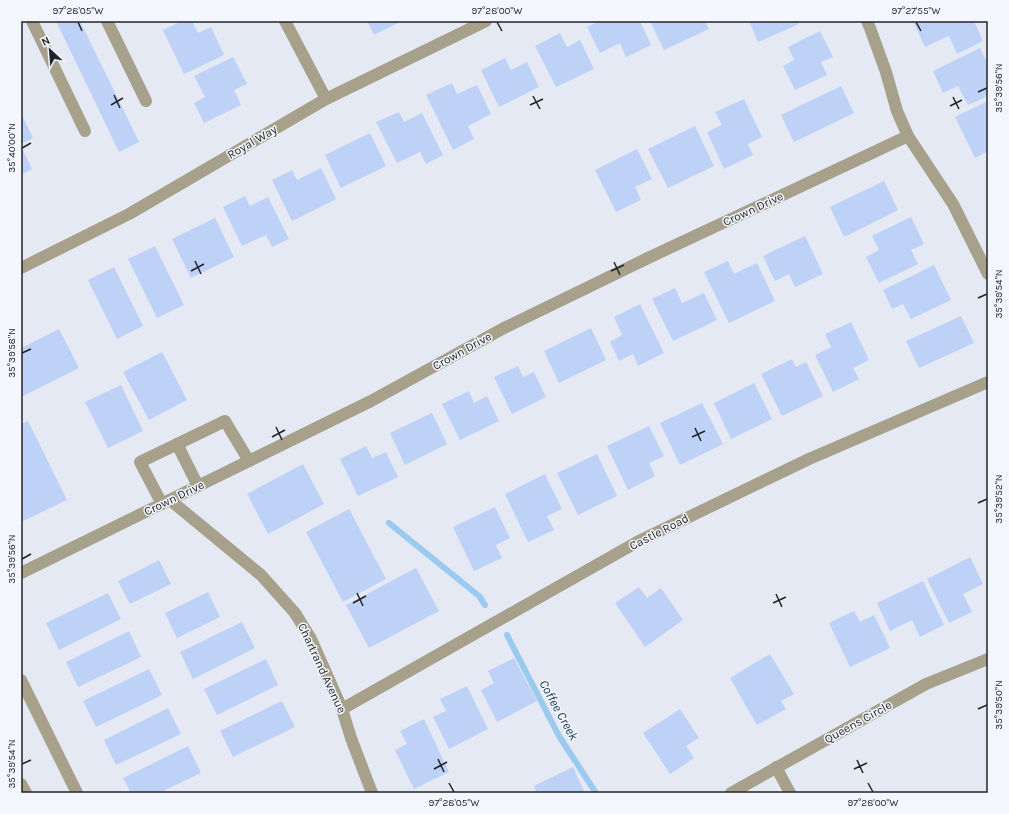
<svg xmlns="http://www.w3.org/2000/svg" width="1009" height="814" font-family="Karla,sans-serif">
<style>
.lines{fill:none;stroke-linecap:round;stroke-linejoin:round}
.stream{stroke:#9acaed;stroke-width:6}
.building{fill:#bed2f7}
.minor{stroke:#a7a08a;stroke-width:12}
.ticks{fill:none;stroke:#222428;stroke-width:1.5}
.labels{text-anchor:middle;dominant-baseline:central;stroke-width:3;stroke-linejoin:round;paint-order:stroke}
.street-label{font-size:12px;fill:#222428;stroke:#f3f7fd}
.water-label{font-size:13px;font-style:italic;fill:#11374f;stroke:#f3f7fd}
.neatline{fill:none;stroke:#222428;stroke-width:1.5}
.ticks-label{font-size:10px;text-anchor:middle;fill:#222428}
</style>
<rect width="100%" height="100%" fill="#e4e9f4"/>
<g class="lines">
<!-- stream -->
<g class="stream">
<polyline points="389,523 479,596 485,605"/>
<polyline points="507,635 559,736 596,793"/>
</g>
</g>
<!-- building -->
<g class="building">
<polygon points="56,21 80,21 139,142 119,152"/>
<polygon points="182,21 192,21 198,33 211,27 224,55 184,74 163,30"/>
<polygon points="367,21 402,21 374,35"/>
<polygon points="599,21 640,21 651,45 626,57 620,43 600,53 587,27"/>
<polygon points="650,21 705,21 709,29 664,50"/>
<polygon points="749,21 797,21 799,24 758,42"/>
<polygon points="913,21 974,21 983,41 957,54 949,36 925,47"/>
<polygon points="820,31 833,57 821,62 827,75 795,90 783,66 794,60 788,47"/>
<polygon points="560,33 567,47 580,40 594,69 556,87 535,46"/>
<polygon points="980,48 988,64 988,96 968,105 958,86 943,93 933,71"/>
<polygon points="233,57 247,84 234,90 241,105 204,123 194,103 205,97 194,76"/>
<polygon points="505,58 511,70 527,62 539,87 499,107 481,70"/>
<polygon points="452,83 457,94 477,85 491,114 468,126 474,139 453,150 426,95"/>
<polygon points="841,86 854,113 794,142 781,115"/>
<polygon points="744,99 762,137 748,144 753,155 724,169 707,132 722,125 715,112"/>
<polygon points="988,101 988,151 975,158 955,117"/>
<polygon points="399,112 404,122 422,113 443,155 426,164 420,152 397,163 376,122"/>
<polygon points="21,113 33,138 21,144"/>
<polygon points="695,126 714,166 668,188 648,149"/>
<polygon points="370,133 386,166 341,188 325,155"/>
<polygon points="21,146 32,169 21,175"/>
<polygon points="637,149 652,179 635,187 641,200 616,212 595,170"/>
<polygon points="321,168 336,199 292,221 272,180 292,170 297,180"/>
<polygon points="884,181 898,210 844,237 830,207"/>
<polygon points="245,196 250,206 268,197 289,239 272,247 266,235 242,246 223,207"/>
<polygon points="911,217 924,244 911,250 918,264 879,283 866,257 879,250 872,236"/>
<polygon points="215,218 234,257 191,278 172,239"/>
<polygon points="805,236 823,274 795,287 789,274 775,281 763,256"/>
<polygon points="155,246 184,305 157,318 128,259"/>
<polygon points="728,261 734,274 757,263 775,301 729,323 704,272"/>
<polygon points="934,265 951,300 911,319 903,304 892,309 883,290"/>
<polygon points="114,267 143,326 117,339 88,280"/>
<polygon points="675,288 682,303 704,293 717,320 673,341 652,299"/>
<polygon points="640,304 664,353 638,366 633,354 619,361 610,342 622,335 614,317"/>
<polygon points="961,316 974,343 919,368 906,341"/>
<polygon points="851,322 869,360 853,368 859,379 833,392 815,355 831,347 825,334"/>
<polygon points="591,328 606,360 559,383 544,351"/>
<polygon points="59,329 79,368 21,397 21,348"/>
<polygon points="162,352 187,400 149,420 123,372"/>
<polygon points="792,359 796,367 806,362 823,396 782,416 761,374"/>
<polygon points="518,366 523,377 534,372 546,397 512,414 494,377"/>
<polygon points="754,383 772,419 731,439 714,403"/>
<polygon points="121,385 143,431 108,448 85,402"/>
<polygon points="469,391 474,403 487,396 499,421 460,440 442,404"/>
<polygon points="702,403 723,444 680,465 660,423"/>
<polygon points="432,413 447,444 405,465 390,433"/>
<polygon points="28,421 67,500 21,522 21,424"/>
<polygon points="649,426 664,456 649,463 655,476 628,490 607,446"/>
<polygon points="366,446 372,458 386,452 398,477 358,496 340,459"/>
<polygon points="597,454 617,496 578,515 557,473"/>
<polygon points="303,464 324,504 268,534 247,494"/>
<polygon points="545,474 562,509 547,516 554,530 528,542 505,494"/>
<polygon points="495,507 510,538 496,545 502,558 474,571 453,527"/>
<polygon points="349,509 386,579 343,602 306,532"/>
<polygon points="970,557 983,584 963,594 972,612 949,623 927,579"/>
<polygon points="159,560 171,584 130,604 118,581"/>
<polygon points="416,568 439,611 369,648 346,605"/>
<polygon points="923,581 944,625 920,637 912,620 890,631 877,603"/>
<polygon points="639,587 647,598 661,588 683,620 645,647 615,603"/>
<polygon points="208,592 220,617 177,638 165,613"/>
<polygon points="108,593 121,619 59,650 46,623"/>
<polygon points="854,611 860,622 874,615 890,648 850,667 829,623"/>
<polygon points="242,622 255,648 193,679 180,652"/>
<polygon points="129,631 141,657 78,687 66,662"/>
<polygon points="770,654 794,694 781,701 786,709 757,725 730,678"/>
<polygon points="514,658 537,701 497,722 481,690 494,683 488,671"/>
<polygon points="266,659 278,685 217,715 204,689"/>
<polygon points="149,669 162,695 96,727 83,701"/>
<polygon points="467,686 488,729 449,749 433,717 446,711 440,699"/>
<polygon points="282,701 295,727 233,757 220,731"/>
<polygon points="168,708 181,734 116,765 104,740"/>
<polygon points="680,709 699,738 686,746 694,758 670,774 643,733"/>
<polygon points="424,719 449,772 414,789 395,750 407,744 400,731"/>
<polygon points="188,746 201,773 159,793 131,793 123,778"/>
<polygon points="573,767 585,793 537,793 534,786"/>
</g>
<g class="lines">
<!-- minor -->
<g class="minor">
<polyline points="32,21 85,131"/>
<polyline points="107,21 146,101"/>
<polyline points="285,21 326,99"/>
<polyline points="867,21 870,28 886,72 897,111 908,136 953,204 988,274"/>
<polyline points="21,268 129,214 326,99 486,21"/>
<polyline points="177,444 198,486"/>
<polyline points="170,500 261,575 295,613 311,639 342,709 351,738 372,793"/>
<polyline points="162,504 140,462 225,421 249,461"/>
<polyline points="21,573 371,401 504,328 648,258 908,136"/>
<polyline points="21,680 77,793"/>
<polyline points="342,709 639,541 809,459 988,382"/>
<polyline points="776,767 790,793"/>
<polyline points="21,784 26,793"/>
<polyline points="731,793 926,684 988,659"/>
</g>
</g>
<!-- ticks -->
<path class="ticks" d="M 78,22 L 82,31M 497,22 L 502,31M 916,22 L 921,31M 978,92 L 987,88M 114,95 L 120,108M 533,96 L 540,109M 953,97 L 959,109M 111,105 L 123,98M 530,105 L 543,99M 950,106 L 962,100M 22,148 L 31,143M 195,261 L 201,274M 614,262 L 620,275M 191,271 L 204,264M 611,271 L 624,265M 978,298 L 987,294M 22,353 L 31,349M 276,427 L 282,440M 695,428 L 701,441M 272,437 L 285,430M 692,437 L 705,431M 978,503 L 987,499M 22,559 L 31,554M 357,593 L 363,606M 776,594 L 782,607M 353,603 L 366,596M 773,603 L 786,597M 978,709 L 987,705M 438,759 L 444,772M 857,760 L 863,773M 22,764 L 31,760M 434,769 L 447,762M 854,769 L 867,763M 449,783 L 454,792M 868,783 L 873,792"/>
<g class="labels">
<!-- street labels -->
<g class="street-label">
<text transform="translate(252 142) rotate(-30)">Royal Way</text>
<text transform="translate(753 209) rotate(-25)">Crown Drive</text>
<text transform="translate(462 351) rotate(-29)">Crown Drive</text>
<text transform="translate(174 498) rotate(-26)">Crown Drive</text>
<text transform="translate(659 532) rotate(-27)">Castle Road</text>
<text transform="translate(322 668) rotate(65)">Chartrand Avenue</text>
<text transform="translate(858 722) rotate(-29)">Queens Circle</text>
</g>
<!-- water labels -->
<g class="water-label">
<text transform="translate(559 710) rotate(61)">Coffee Creek</text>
</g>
</g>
<!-- border -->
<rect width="1009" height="814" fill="none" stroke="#f3f7fd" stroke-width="44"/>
<!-- north arrow -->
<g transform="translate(50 50) rotate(334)" stroke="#f3f7fd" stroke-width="3" paint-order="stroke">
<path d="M0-3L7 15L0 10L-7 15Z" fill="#222428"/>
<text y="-6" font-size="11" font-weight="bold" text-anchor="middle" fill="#222428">N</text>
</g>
<rect x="22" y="22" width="965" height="770" class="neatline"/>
<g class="ticks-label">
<text x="78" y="14">97°28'05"W</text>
<text x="497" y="14">97°28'00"W</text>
<text x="916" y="14">97°27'55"W</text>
<text transform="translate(998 88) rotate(-90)" y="4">35°39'56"N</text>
<text transform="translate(11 148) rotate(-90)" y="4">35°40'00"N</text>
<text transform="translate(998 294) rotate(-90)" y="4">35°39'54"N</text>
<text transform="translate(11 353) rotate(-90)" y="4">35°39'58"N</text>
<text transform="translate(998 499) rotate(-90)" y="4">35°39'52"N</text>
<text transform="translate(11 559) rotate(-90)" y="4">35°39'56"N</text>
<text transform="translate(998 705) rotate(-90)" y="4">35°39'50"N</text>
<text transform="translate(11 764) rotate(-90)" y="4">35°39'54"N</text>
<text x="454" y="806">97°28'05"W</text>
<text x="873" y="806">97°28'00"W</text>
</g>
</svg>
